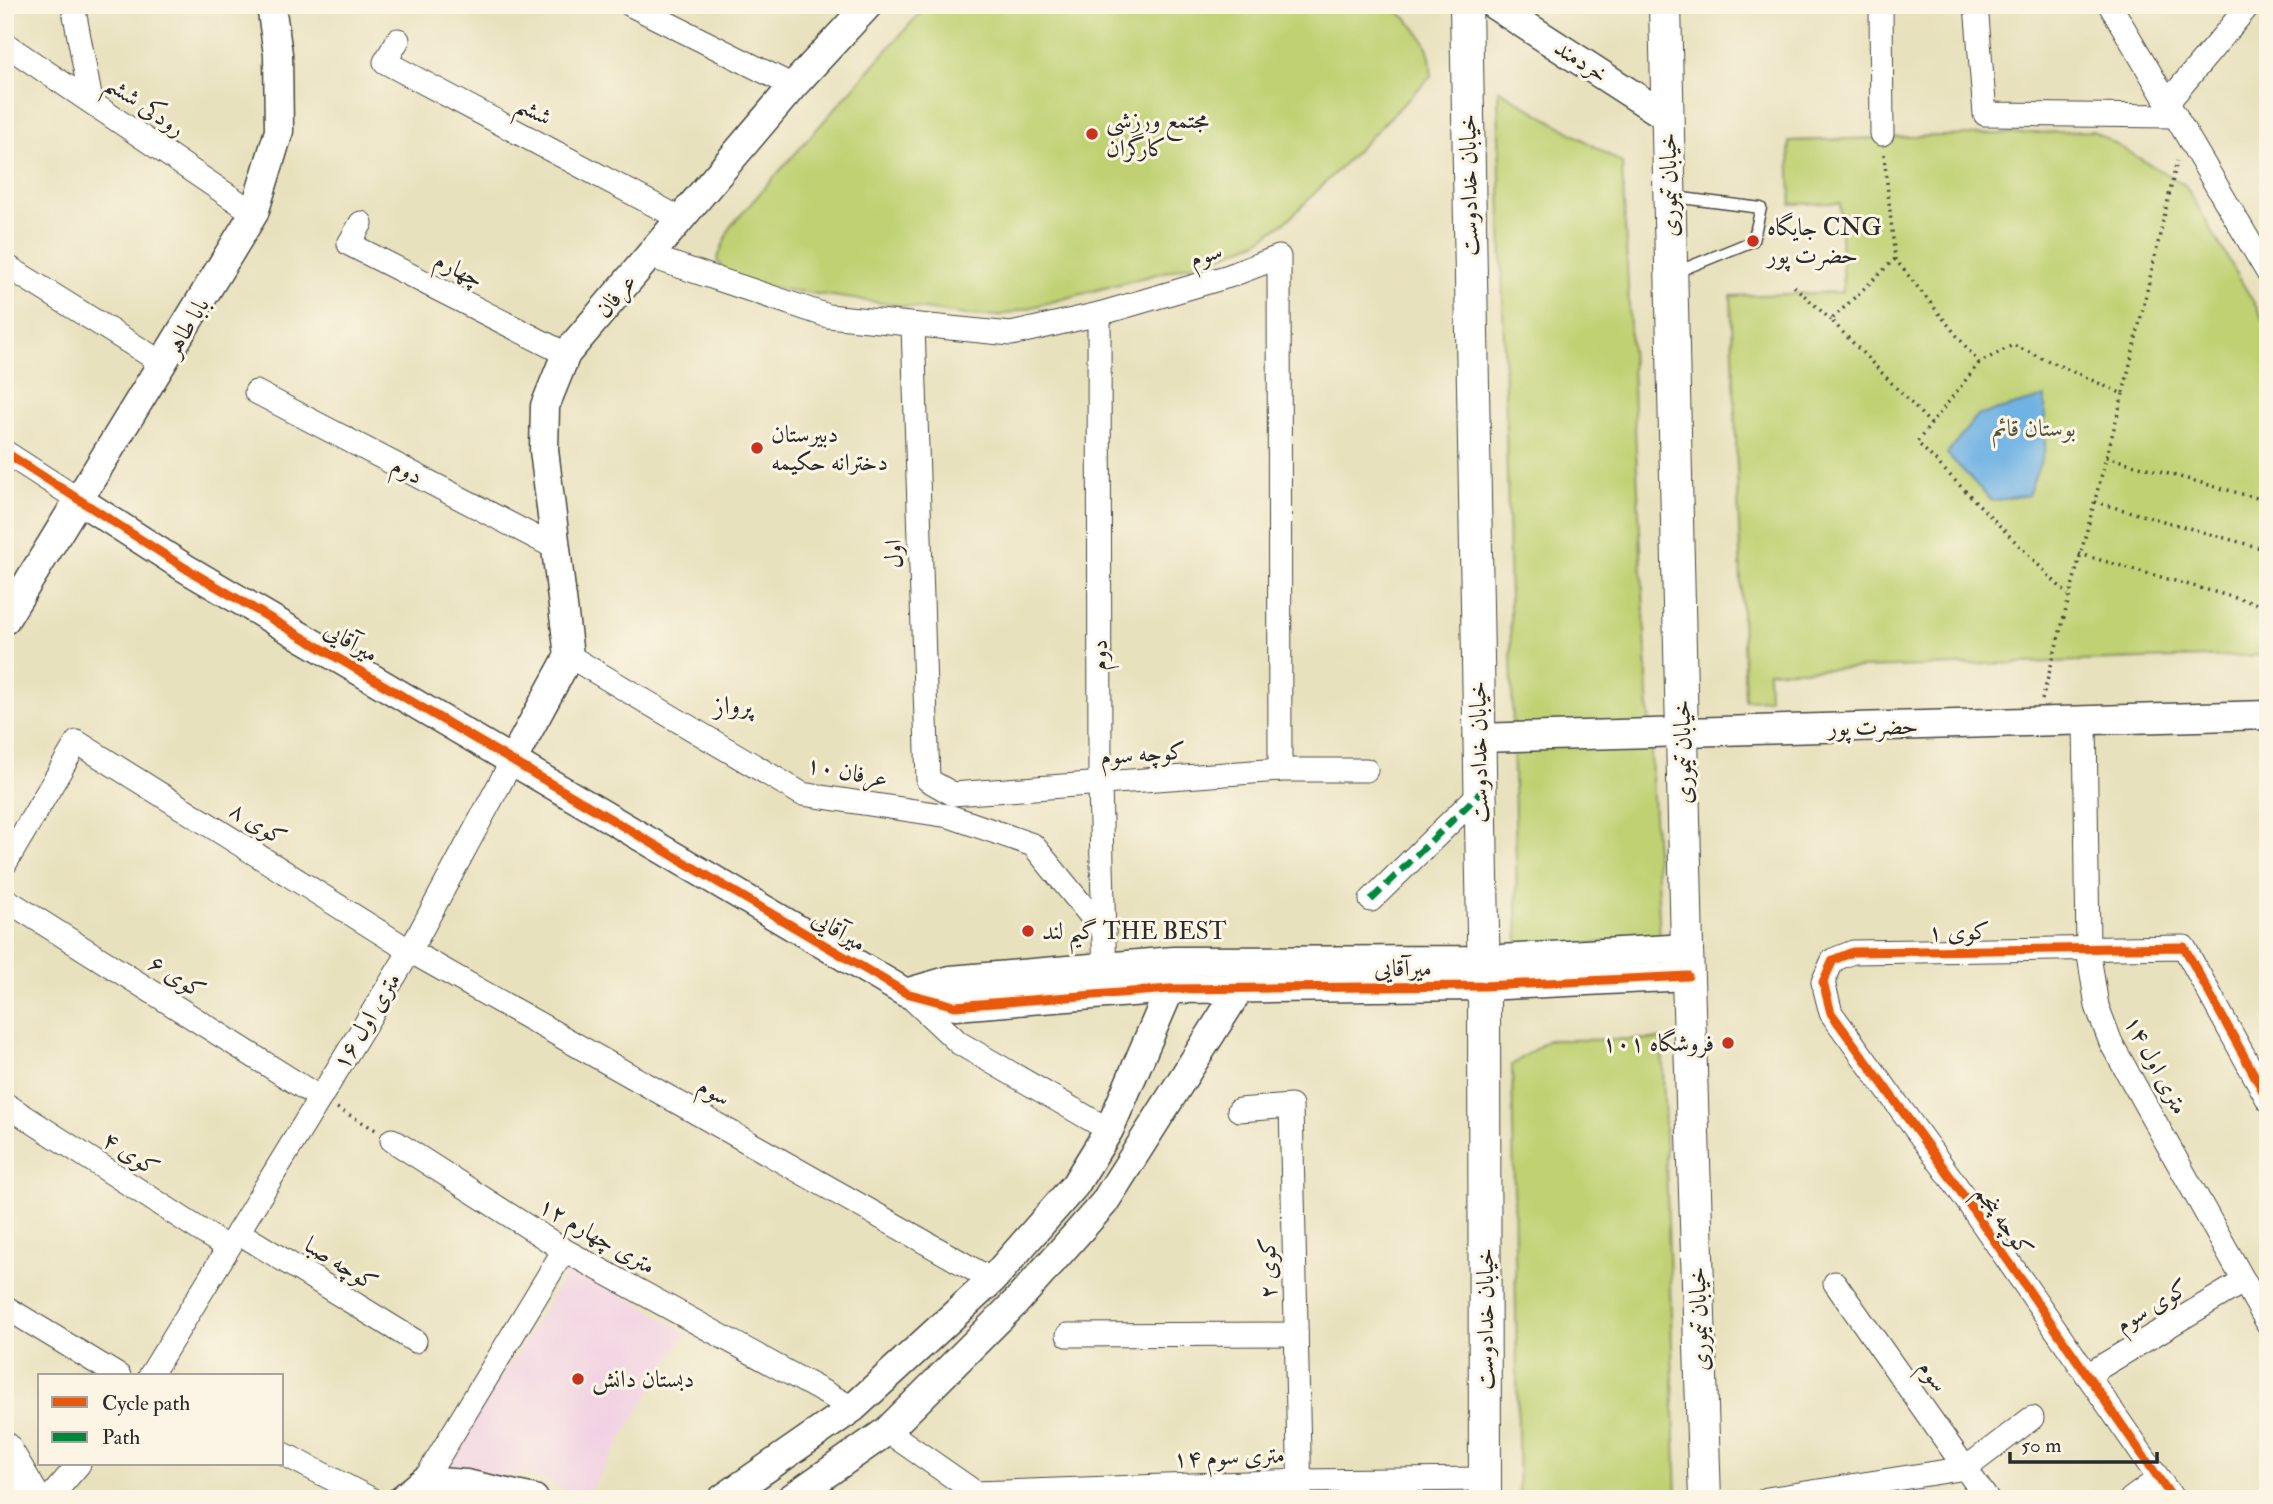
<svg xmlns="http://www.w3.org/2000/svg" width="2273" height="1504" font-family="'IM FELL Double Pica',Amiri,serif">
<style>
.built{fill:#f1d0e3}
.green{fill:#c0d173;stroke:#767e4f;stroke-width:2}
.water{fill:#6fb2e4;stroke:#4d6e88;stroke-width:2}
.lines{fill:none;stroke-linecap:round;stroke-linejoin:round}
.service-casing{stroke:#474641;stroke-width:13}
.minor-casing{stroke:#474641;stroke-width:25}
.tertiary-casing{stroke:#474641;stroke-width:31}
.secondary-casing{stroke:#474641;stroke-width:34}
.path{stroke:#474641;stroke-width:3.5;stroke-dasharray:2 5;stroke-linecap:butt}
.service{stroke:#fff;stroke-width:10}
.minor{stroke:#fff;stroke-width:23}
.tertiary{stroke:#fff;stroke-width:28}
.secondary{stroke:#fff;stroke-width:32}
.quiet{stroke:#00873e;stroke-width:7;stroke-dasharray:14 7;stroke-linecap:butt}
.cycleway-casing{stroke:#fcf5e5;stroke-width:13}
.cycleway{stroke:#e8590c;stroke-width:9}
.poi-dot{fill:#c8321e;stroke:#fcf5e5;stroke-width:2.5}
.labels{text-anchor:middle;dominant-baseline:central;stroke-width:6;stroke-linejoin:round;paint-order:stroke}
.street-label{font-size:24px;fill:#2b2b2b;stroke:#fcf5e5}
.poi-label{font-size:24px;fill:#2b2b2b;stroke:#fcf5e5;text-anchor:start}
.park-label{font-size:24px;fill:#50543d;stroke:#fcf5e5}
.neighbourhood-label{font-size:26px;fill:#2b2b2b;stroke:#fcf5e5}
</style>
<rect width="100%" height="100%" fill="#fcf5e5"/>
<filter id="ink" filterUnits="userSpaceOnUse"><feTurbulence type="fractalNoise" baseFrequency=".0143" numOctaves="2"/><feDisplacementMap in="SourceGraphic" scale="14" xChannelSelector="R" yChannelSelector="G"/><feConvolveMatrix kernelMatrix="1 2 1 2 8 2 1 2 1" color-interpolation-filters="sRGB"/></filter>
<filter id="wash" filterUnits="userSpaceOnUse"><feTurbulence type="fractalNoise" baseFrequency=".00686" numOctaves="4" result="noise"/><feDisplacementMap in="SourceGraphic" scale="28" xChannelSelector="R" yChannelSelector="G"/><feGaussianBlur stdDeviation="1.57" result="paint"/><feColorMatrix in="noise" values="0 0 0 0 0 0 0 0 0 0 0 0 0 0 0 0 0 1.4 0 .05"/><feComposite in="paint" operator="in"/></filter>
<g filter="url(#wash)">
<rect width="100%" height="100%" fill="#e8e1bd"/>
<!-- built -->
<polygon class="built" points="573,1263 686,1333 585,1499 579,1499 544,1478 525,1474 478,1477 453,1471 450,1463 456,1450"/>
<!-- green -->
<g class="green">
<path d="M 927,5 L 1389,5 C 1414,22 1434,44 1431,76 L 1289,219 L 1258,241 L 1214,259 L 998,316 L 967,315 L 768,287 L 730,278 L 717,260 L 730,227 Z"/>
<polygon points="1498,89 1622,163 1660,939 1518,948"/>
<polygon points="2093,131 2185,185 2268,327 2268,655 1768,671 1769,699 1745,700 1731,296 1843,292 1840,203 1791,204 1789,141"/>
<polygon points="1662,1039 1677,1499 1519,1499 1512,1065 1548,1040"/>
</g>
<!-- water -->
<polygon class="water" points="2045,397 2045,450 2028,495 1992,501 1947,454 1977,416"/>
</g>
<g filter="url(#ink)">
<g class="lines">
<!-- service casing -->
<g class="service-casing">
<polyline id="service" points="1674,273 1753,241 1761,208 1674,197"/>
</g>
<!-- minor casing -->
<g class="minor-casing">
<g id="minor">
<polyline points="73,5 91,101"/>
<polyline points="631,5 793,86"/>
<polyline points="1881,5 1882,134"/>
<polyline points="1976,5 1985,114 2176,116"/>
<polyline points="2110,5 2268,273"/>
<polyline points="398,40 385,62 681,219"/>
<polyline points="5,44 254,213"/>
<polyline points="2168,102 2249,5"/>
<polyline points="361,223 349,244 566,354"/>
<polyline points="649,256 828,316 1011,334 1099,314 1229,276 1279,257 1280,770"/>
<polyline points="5,265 164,364"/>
<polyline points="1099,314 1100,784 1105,981"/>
<polyline points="913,326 928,780 953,794 1280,770 1366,770"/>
<polyline points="256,392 558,549"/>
<polyline points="5,452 79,500"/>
<polyline points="569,656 802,794 949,816 1033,845 1104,932"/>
<polyline points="2085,721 2088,949 2097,1006 2111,1043 2268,1324"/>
<polyline points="5,864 77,742 410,951 992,1280"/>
<polyline points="5,899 320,1098"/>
<polyline points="1371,900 1480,793"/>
<polyline points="906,993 959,1043 1109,1130"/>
<polyline points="5,1104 228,1248"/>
<polyline points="1239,1110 1291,1106 1300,1499"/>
<polyline points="392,1140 564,1250 853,1408"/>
<polyline points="238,1232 415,1341"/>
<polyline points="1835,1283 1987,1499"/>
<polyline points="5,1307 119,1376"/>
<polyline points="1068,1335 1296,1334"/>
<polyline points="2087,1375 2244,1281"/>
<polyline points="150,1376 410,951 513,759"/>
<polyline points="887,1431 976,1493 976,1499"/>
<polyline points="282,1453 371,1499"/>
<polyline points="424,1481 564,1250"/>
<polyline points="976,1493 1300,1481 1485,1479"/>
<polyline points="49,1499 79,1464"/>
<polyline points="1767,1499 1966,1468 2032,1418"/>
<polyline points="2131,1499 2158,1479"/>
<polyline points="2173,1499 1951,1178 1831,1013 1823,982 1833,960 1853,952 2184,947 2268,1100"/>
</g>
</g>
<!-- tertiary casing -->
<g class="tertiary-casing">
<g id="tertiary">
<polyline points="1494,5 1667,117"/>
<polyline points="79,500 185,568 906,993 955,1006 1170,989 1484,986 1688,976"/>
<polyline points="5,620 254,213 279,131 278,54 271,5"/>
<polyline points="1478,738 2268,715"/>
<polyline points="513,759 569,656 544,450 545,406 566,354 793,86 868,5"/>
<polyline points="909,992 951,980 1174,961 1483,960 1687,948"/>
<polyline points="402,1499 424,1481 466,1484 534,1499"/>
<polyline points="722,1499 853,1408 992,1280 1075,1185 1109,1130 1170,989 1172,974"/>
<polyline points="790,1499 887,1431 1017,1301 1104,1203 1240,988 1241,975"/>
</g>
</g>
<!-- secondary casing -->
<g class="secondary-casing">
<g id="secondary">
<polyline points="1466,5 1484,986 1485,1499"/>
<polyline points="1665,5 1687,948 1705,1499"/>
<polyline points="5,1448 35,1499"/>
</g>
</g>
<!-- path -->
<g class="path">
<polyline points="1884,154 1895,259 1979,363 2013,345 2123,394 2177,161"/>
<polyline points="1895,259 1831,320 1931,424"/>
<polyline points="1794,286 1831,320"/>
<polyline points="1979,363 1917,442 2068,595"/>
<polyline points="2106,457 2268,501"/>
<polyline points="2095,502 2268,550"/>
<polyline points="2079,554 2268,607"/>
<polyline points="2042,700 2123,394"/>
<polyline points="337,1108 376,1130"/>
</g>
<!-- service -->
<use href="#service" class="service"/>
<!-- minor -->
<use href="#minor" class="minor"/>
<!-- tertiary -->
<use href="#tertiary" class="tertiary"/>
<!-- secondary -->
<use href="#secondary" class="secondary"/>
<!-- quiet -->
<polyline class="quiet" points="1371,900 1480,793"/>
<!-- cycleway casing -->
<g class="cycleway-casing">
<g id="cycleway">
<polyline points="5,452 185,568 906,993 955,1006 1170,989 1484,986 1688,976"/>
<polyline points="2173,1499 1951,1178 1831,1013 1823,982 1833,960 1853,952 2184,947 2268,1100"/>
</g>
</g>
<!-- cycleway -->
<use href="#cycleway" class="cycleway"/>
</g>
</g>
<!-- markers -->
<g class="poi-dot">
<circle cx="1092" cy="134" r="7"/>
<circle cx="1753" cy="241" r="7"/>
<circle cx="757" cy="448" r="7"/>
<circle cx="1028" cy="931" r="7"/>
<circle cx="1728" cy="1043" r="7"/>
<circle cx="578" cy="1379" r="7"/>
</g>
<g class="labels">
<!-- street labels -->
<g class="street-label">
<text transform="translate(1581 61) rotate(33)">خردمند</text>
<text transform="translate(145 106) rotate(34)">رودکی ششم</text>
<text transform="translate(534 111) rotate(28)">ششم</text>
<text transform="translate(1469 185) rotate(-91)">خیابان خدادوست</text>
<text transform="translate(1669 185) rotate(-91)">خیابان تیموری</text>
<text transform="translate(1206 255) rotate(-17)">سوم</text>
<text transform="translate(459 270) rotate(27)">چهارم</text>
<text transform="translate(616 296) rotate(-50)">عرفان</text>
<text transform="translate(187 327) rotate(-59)">بابا طاهر</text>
<text transform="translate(407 471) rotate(27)">دوم</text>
<text transform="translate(894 554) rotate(-92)">اول</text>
<text transform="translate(351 642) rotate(30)">میرآقایی</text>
<text transform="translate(1099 655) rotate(-90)">دوم</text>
<text transform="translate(1873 727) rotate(-1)">حضرت پور</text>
<text transform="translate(1479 752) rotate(-91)">خیابان خدادوست</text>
<text transform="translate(1683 752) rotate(-91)">خیابان تیموری</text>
<text transform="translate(1143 754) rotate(-4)">کوچه سوم</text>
<text transform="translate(847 772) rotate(11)">عرفان ۱۰</text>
<text transform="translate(258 824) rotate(32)">کوی ۸</text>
<text transform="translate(839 931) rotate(31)">میرآقایی</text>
<text transform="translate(1959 932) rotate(-1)">کوی ۱</text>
<text x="1403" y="968">میرآقایی</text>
<text transform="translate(177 977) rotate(32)">کوی ۶</text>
<text transform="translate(367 1021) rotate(-59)">۱۶ متری اول</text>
<text transform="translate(2156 1065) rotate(62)">۱۴ متری اول</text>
<text transform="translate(714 1092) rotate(30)">سوم</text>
<text transform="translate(131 1154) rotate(33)">کوی ۴</text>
<text transform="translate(2004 1221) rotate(55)">کوچه پنجم</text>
<text transform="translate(597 1236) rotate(30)">۱۲ متری چهارم</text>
<text transform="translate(341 1264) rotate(32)">کوچه صبا</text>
<text transform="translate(1268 1268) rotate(-91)">کوی ۲</text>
<text transform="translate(2152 1306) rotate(-31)">کوی سوم</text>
<text transform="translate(1485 1319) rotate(-90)">خیابان خدادوست</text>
<text transform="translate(1699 1319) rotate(-92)">خیابان تیموری</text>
<text transform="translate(1933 1376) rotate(55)">سوم</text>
<text transform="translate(1229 1457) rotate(-2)">۱۴ متری سوم</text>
</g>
<!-- poi labels -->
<g class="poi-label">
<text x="1106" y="120">مجتمع ورزشی<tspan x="1106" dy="28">کارگران</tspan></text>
<text x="1767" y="227">جایگاه CNG<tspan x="1767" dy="28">حضرت پور</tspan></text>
<text x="771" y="434">دبیرستان<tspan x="771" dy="28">دخترانه حکیمه</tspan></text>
<text x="1042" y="931">گیم لند THE BEST</text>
<text x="1714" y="1043" text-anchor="end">فروشگاه ۱۰۱</text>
<text x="592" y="1379">دبستان دانش</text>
</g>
<!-- park labels -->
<g class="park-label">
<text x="2034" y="428">بوستان قائم</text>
</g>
<!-- neighbourhood labels -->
<g class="neighbourhood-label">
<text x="733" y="706">پرواز</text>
</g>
</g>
<!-- margin -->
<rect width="2273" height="1504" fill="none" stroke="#fcf5e5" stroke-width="28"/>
<!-- legend -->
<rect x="38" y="1374" width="245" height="91" fill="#fcf5e5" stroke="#a8a49b" stroke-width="2"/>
<rect x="52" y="1397" width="35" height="10" fill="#e8590c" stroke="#a8a49b" stroke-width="2"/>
<text x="102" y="1410" font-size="21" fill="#2b2b2b">Cycle path</text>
<rect x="52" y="1432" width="35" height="10" fill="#00873e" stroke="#a8a49b" stroke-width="2"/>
<text x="102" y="1444" font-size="21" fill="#2b2b2b">Path</text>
<!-- scale -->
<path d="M2010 1452v10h147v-10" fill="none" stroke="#2b2b2b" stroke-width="3.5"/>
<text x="2021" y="1452" font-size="21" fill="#2b2b2b" stroke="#fcf5e5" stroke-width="5" paint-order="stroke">50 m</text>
</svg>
